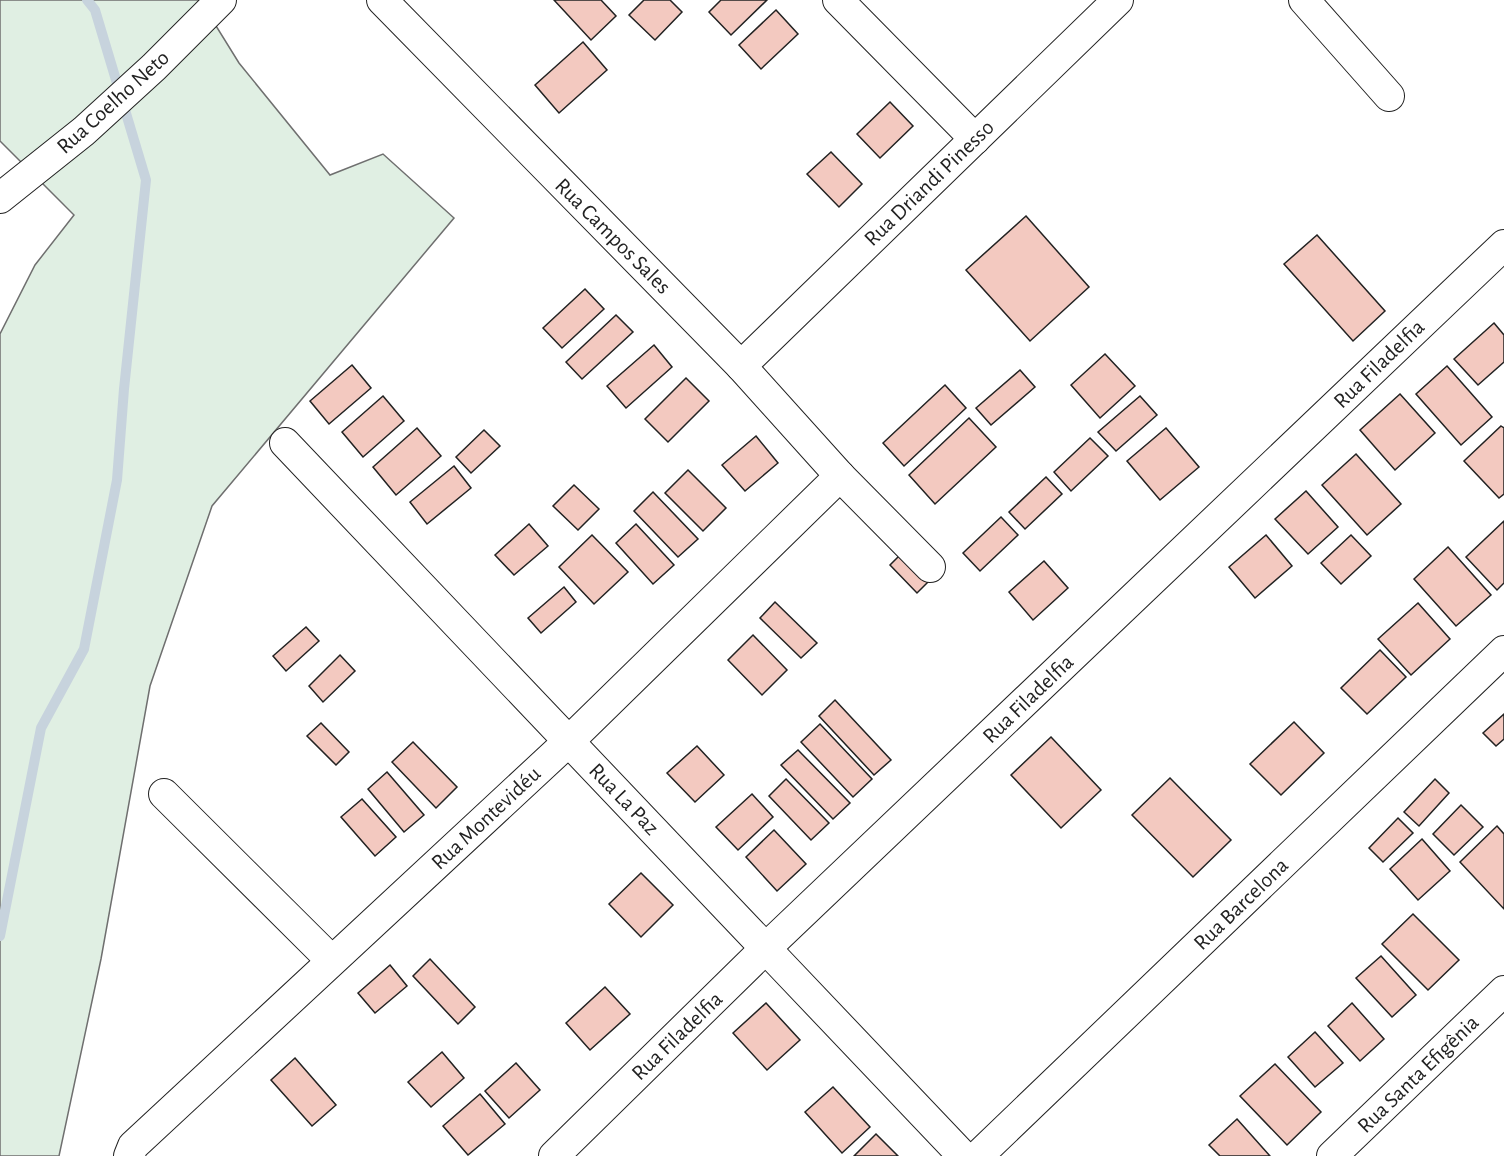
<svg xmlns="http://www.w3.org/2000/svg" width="1504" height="1156" font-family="'Alegreya Sans',sans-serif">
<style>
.green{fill:#e0efe3;stroke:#6f6f6f;stroke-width:1.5}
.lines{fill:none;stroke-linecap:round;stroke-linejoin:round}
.stream{stroke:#c7d3dd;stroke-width:10}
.building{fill:#f3c9c0;stroke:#222;stroke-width:1.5}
.minor-casing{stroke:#222;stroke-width:32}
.minor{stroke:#fff;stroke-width:30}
.labels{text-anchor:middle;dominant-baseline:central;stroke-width:4.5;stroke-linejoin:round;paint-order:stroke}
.street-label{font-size:22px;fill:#222;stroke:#fff}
</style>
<rect width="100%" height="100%" fill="#fff"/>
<!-- green -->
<polygon class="green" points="0,0 200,0 239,63 330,175 383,154 454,218 212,506 150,686 101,959 59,1156 0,1156 0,334 35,265 74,215 0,141"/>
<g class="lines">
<!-- stream -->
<polyline class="stream" points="0,936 41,728 84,649 117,480 124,389 146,180 95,10 87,0"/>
</g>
<!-- building -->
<g class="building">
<polygon points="554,0 601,0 616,16 591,40"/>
<polygon points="644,0 670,0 682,12 655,40 629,15"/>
<polygon points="721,0 767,0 731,35 709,12"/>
<polygon points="776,10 798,34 761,69 739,45"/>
<polygon points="583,42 607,70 559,113 535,85"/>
<polygon points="890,102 913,126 880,158 857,134"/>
<polygon points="831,152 862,184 839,207 807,174"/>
<polygon points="1026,216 1089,287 1030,341 966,270"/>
<polygon points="1317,235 1385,311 1353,341 1284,264"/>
<polygon points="585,289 604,309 562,348 543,328"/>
<polygon points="616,315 633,332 582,379 566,362"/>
<polygon points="1494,323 1504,335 1504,362 1478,385 1454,359"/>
<polygon points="654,345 672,367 626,408 607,386"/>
<polygon points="1105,354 1135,386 1100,418 1071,385"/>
<polygon points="352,365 371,388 329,424 310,401"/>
<polygon points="1447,366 1492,417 1461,445 1416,394"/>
<polygon points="1020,370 1035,387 991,425 976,408"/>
<polygon points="686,378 709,401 668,442 645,419"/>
<polygon points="945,385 966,408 904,466 883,443"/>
<polygon points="1400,394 1435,433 1395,470 1360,430"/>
<polygon points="383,396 404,421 363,457 342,432"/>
<polygon points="1140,396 1157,415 1116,451 1098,432"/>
<polygon points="969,418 996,447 935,504 909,475"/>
<polygon points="1501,426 1504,428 1504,494 1499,498 1464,461"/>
<polygon points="417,428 441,456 396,495 373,467"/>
<polygon points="1166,428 1199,467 1160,500 1127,461"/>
<polygon points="484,430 500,446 471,473 456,457"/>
<polygon points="756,436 778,463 745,491 722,465"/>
<polygon points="1090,438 1108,456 1071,491 1054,472"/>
<polygon points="1356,454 1401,504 1367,535 1322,485"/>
<polygon points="454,466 471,488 427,524 410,502"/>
<polygon points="688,470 726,508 703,531 665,493"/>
<polygon points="1046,477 1062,494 1025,529 1009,512"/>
<polygon points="574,485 599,509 578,530 553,506"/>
<polygon points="1306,491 1338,527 1308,554 1275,519"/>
<polygon points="653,492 698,539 678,557 634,511"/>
<polygon points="1001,517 1018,535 980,571 963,553"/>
<polygon points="1504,521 1504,583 1497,590 1466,557"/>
<polygon points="529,524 548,546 514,575 495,555"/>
<polygon points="636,524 674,565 653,584 616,543"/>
<polygon points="592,535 628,572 594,604 559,567"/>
<polygon points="1266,535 1292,566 1255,598 1229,567"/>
<polygon points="1351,535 1371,556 1341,584 1321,563"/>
<polygon points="1448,547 1491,595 1456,626 1414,579"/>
<polygon points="906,549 933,577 917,593 890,565"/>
<polygon points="1044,561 1068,588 1033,620 1009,592"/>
<polygon points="564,587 576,602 541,633 528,618"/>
<polygon points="775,602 817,643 801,658 760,618"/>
<polygon points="1418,603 1450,639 1411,675 1378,639"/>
<polygon points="306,627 319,641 286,671 273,656"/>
<polygon points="753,635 787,670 762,695 728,660"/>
<polygon points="1380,650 1406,677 1367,714 1341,688"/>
<polygon points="340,655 355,671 323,702 309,686"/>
<polygon points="835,700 891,760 874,775 819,716"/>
<polygon points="1504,714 1504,739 1496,746 1483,733"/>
<polygon points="1294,722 1324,753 1281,795 1250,764"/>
<polygon points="321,723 349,752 336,765 307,736"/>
<polygon points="820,724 872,779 853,797 801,742"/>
<polygon points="1051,737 1101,790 1061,828 1011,775"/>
<polygon points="413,742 457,787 436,808 392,762"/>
<polygon points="697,746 724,775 695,802 667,773"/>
<polygon points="798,750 850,803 833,819 781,765"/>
<polygon points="387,772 424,815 404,832 368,789"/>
<polygon points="1170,778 1231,840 1193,877 1132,815"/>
<polygon points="786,779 829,823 811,840 769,796"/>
<polygon points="1435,779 1449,793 1419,826 1404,812"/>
<polygon points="752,794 773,817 738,850 716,827"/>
<polygon points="362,799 396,837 375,856 341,817"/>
<polygon points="1461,805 1483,827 1454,855 1433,834"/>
<polygon points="1398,818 1413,833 1383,862 1369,848"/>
<polygon points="1497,826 1504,834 1504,909 1460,862"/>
<polygon points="774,830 806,864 777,891 746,857"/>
<polygon points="1422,839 1450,871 1418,900 1390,869"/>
<polygon points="641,873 673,905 641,937 609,904"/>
<polygon points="1413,914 1459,960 1428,990 1382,944"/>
<polygon points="1381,956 1416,995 1392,1017 1356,978"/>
<polygon points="430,959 475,1007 458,1024 413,976"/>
<polygon points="390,965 407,986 375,1013 358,993"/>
<polygon points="605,987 630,1014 590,1050 566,1023"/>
<polygon points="766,1003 800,1040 767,1070 733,1033"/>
<polygon points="1352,1003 1384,1039 1360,1061 1328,1026"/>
<polygon points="1315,1032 1343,1063 1315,1087 1288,1057"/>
<polygon points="442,1052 464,1078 431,1107 408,1082"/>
<polygon points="295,1058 336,1105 312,1126 271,1080"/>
<polygon points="516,1063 540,1090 509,1118 485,1091"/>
<polygon points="1275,1064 1321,1112 1287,1145 1240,1096"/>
<polygon points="833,1087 870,1127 842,1153 805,1112"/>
<polygon points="480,1094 505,1124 468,1155 443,1126"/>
<polygon points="1237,1119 1270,1156 1220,1156 1209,1145"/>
<polygon points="876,1134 898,1156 854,1156"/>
</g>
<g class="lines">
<!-- minor casing -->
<g class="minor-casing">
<g id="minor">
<polyline points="382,0 741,366 840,476 930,567"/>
<polyline points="838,0 975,139"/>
<polyline points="1304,0 1389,96"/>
<polyline points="0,198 84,131 154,67 221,0"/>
<polyline points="741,366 1118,0"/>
<polyline points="285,443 963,1156"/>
<polyline points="164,794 331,960"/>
<polyline points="129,1156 133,1146 569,741 840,476"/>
<polyline points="554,1156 766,948 1504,245"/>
<polyline points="978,1156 1504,651"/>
<polyline points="1332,1156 1504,991"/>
</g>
</g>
<!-- minor -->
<use href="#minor" class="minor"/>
</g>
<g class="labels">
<!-- street labels -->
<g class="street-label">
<text transform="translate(113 102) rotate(-42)">Rua Coelho Neto</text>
<text transform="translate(929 183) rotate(-44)">Rua Driandi Pinesso</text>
<text transform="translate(613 236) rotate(45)">Rua Campos Sales</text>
<text transform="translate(1379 364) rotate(-44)">Rua Filadelfia</text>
<text transform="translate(1028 699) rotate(-44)">Rua Filadelfia</text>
<text transform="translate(624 799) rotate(46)">Rua La Paz</text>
<text transform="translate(486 818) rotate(-43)">Rua Montevidéu</text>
<text transform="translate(1241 904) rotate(-44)">Rua Barcelona</text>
<text transform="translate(677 1036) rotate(-44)">Rua Filadelfia</text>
<text transform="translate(1418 1074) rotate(-44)">Rua Santa Efigênia</text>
</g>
</g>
</svg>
